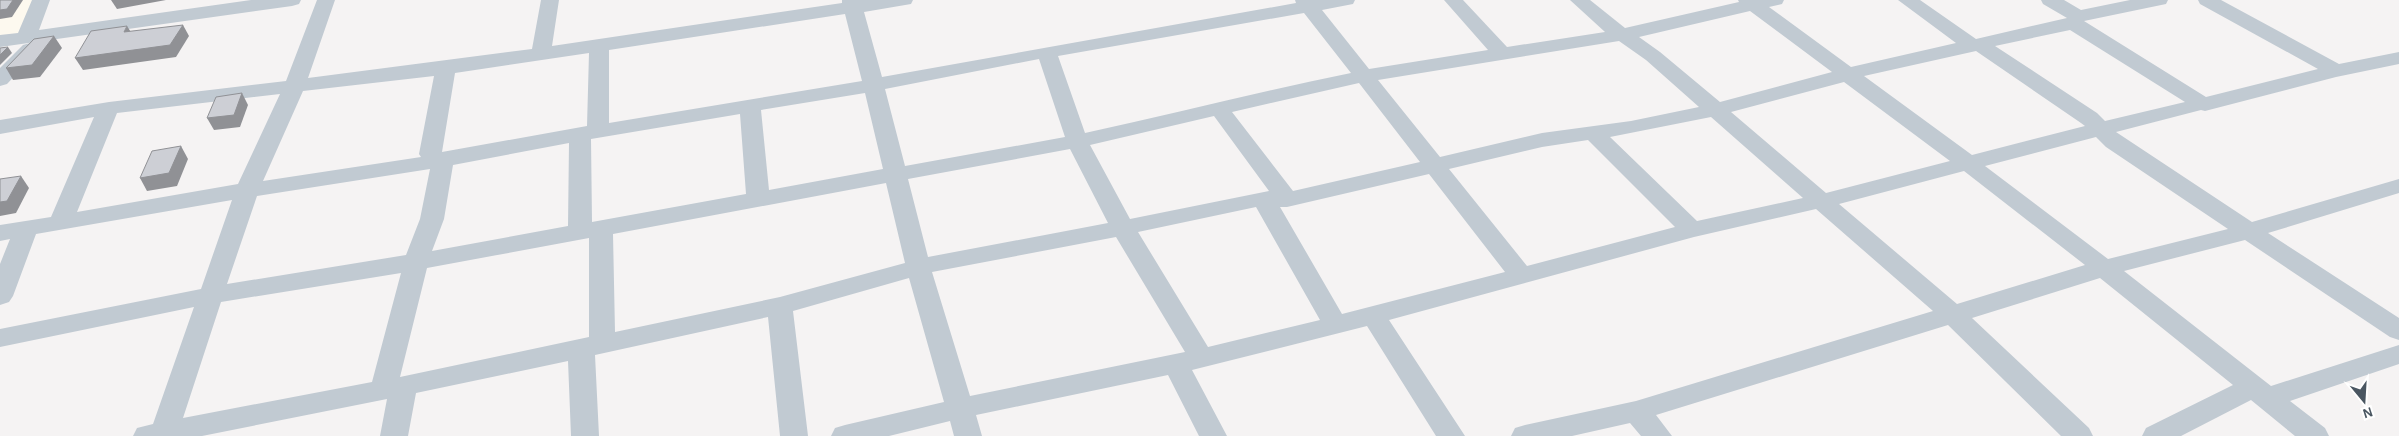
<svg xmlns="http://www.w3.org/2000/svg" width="2399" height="436" font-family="'Alegreya Sans',sans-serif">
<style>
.commercial{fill:#fdf9ef}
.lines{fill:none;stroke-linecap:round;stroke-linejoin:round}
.minor{fill:#c1cad2;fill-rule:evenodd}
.shaded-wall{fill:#909195}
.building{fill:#cdcfd5;stroke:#909195}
</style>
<rect width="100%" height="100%" fill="#f5f3f3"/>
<!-- commercial -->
<polygon class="commercial" points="0,0 41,0 26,37 0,41"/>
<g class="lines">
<!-- minor -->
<g class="minor">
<polygon points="32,0 50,0 39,30 251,0 301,0 299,4 292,6 0,47 0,35 18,33"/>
<path d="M 317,0 L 335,0 L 308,78 L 532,49 L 541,0 L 559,0 L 552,46 L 842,3 L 842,0 L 913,0 L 911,4 L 864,12 L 882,77 L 1296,3 L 1295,0 L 1355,0 L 1353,4 L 1322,10 L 1369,69 L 1488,50 L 1444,0 L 1463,0 L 1507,47 L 1605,32 L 1570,0 L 1590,0 L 1625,28 L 1739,2 L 1738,0 L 1784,0 L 1782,4 L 1769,7 L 1851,67 L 1956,43 L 1898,0 L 1920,0 L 1976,39 L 2067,18 L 2043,4 L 2041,0 L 2064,0 L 2081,10 L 2130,0 L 2168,0 L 2166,4 L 2084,21 L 2206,97 L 2318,69 L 2200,4 L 2198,0 L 2221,0 L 2339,64 L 2399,52 L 2399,64 L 2336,77 L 2205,111 L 2201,110 L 2116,132 L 2252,222 L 2399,179 L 2399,193 L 2268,233 L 2399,318 L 2399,340 L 2390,337 L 2245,240 L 2124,271 L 2271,386 L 2399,345 L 2399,364 L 2290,401 L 2325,428 L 2329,436 L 2295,436 L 2251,400 L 2181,436 L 2142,436 L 2146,428 L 2233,385 L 2100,278 L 1972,318 L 2089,428 L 2093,436 L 2061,436 L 1948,325 L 1656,415 L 1672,436 L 1641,436 L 1630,423 L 1572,436 L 1511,436 L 1515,428 L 1525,425 L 1636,401 L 1933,311 L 1816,209 L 1694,237 L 1389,320 L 1465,436 L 1436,436 L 1367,326 L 1192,370 L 1227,436 L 1199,436 L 1168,375 L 976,415 L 982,436 L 954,436 L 950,421 L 889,436 L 831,436 L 835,428 L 845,425 L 944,402 L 909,278 L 793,311 L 808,436 L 780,436 L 768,317 L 595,355 L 599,436 L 571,436 L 568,361 L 416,393 L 408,436 L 380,436 L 387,399 L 202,436 L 133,436 L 137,428 L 153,424 L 194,307 L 0,347 L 0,329 L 201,289 L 232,200 L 36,234 L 13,296 L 9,302 L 0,305 L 0,264 L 10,239 L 0,241 L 0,225 L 51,217 L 94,117 L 0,134 L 0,120 L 109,102 L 286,81 ZM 1750,11 L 1832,72 L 1720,102 L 1660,52 L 1639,37 ZM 1304,13 L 1351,73 C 1262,91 1174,114 1085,133 L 1058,56 ZM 845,14 L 862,81 L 609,123 L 609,50 ZM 2070,30 L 2185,102 L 2105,121 L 2097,113 L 1995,46 ZM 1619,41 L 1646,60 L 1699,107 L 1631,121 L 1542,133 L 1440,157 L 1378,80 ZM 1976,51 L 2081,123 L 2085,126 L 1972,155 L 1864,76 ZM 589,53 L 587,126 L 442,152 L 455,73 ZM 1039,59 L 1065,137 L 905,166 L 885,89 ZM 434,76 L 419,154 L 421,157 L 263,181 L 303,91 ZM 1844,82 L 1950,161 L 1826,193 L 1731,112 ZM 1359,83 L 1420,162 L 1293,191 L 1232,112 ZM 865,93 L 883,169 L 769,190 L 761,110 ZM 280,94 L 238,184 L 77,212 L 117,113 ZM 740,114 L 746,194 L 592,222 L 591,139 ZM 1214,116 L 1269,191 L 1130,219 L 1090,145 ZM 1711,117 L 1803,198 L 1697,221 L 1610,137 ZM 2096,137 L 2106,147 L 2228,229 L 2108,259 L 1985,166 ZM 1588,140 L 1675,227 L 1527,266 L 1449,169 L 1542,147 ZM 569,143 L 568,226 L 432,251 L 444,219 L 453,165 ZM 1070,149 L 1108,223 L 928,257 L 908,179 ZM 430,169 L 420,219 L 406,255 L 227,284 L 257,196 ZM 1964,171 L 2085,265 L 1957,304 L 1839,204 ZM 1429,174 L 1505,272 L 1342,314 L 1280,207 L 1287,207 ZM 886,183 L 905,263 L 780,297 L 615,332 L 613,234 ZM 1256,207 L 1320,320 L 1208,347 L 1138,232 ZM 1116,237 L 1185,352 L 970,396 L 932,272 ZM 589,238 L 589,337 L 400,377 L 427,268 ZM 401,273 L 372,382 L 183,418 L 221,302 Z"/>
<polygon points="30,43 37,45 40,49 7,84 0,86 0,68 23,45"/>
</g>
</g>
<!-- shaded-wall -->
<g class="shaded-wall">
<polygon points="13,0 23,0 12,17 0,19 0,10"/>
<polygon points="111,0 166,0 117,9"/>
<polygon points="183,25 189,36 176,57 83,70 75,58"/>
<polygon points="127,26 134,37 124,32"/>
<polygon points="54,36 62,48 40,77 13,80 6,68"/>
<polygon points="8,47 12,53 0,65 0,55"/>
<polygon points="242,93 248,105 240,127 214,130 207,118"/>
<polygon points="181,146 188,159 177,186 147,191 140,178"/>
<polygon points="21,176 29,188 16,213 0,216 0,202"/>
</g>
<!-- building -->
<g class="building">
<polygon points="0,0 13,0 7,9 0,10"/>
<polygon points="183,25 170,45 75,58 91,31 127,26 124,32"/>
<polygon points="54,36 32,65 6,68 34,39"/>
<polygon points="8,47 0,55 0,48"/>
<polygon points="242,93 234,115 207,118 216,97"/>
<polygon points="181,146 169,173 140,178 152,151"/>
<polygon points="21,176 7,201 0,202 0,179"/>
</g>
<!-- north arrow -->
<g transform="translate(2364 401) rotate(162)" stroke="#ffffff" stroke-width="4" paint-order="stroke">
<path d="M0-4L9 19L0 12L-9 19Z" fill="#4a5661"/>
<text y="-8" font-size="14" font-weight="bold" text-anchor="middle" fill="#4a5661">N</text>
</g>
</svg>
